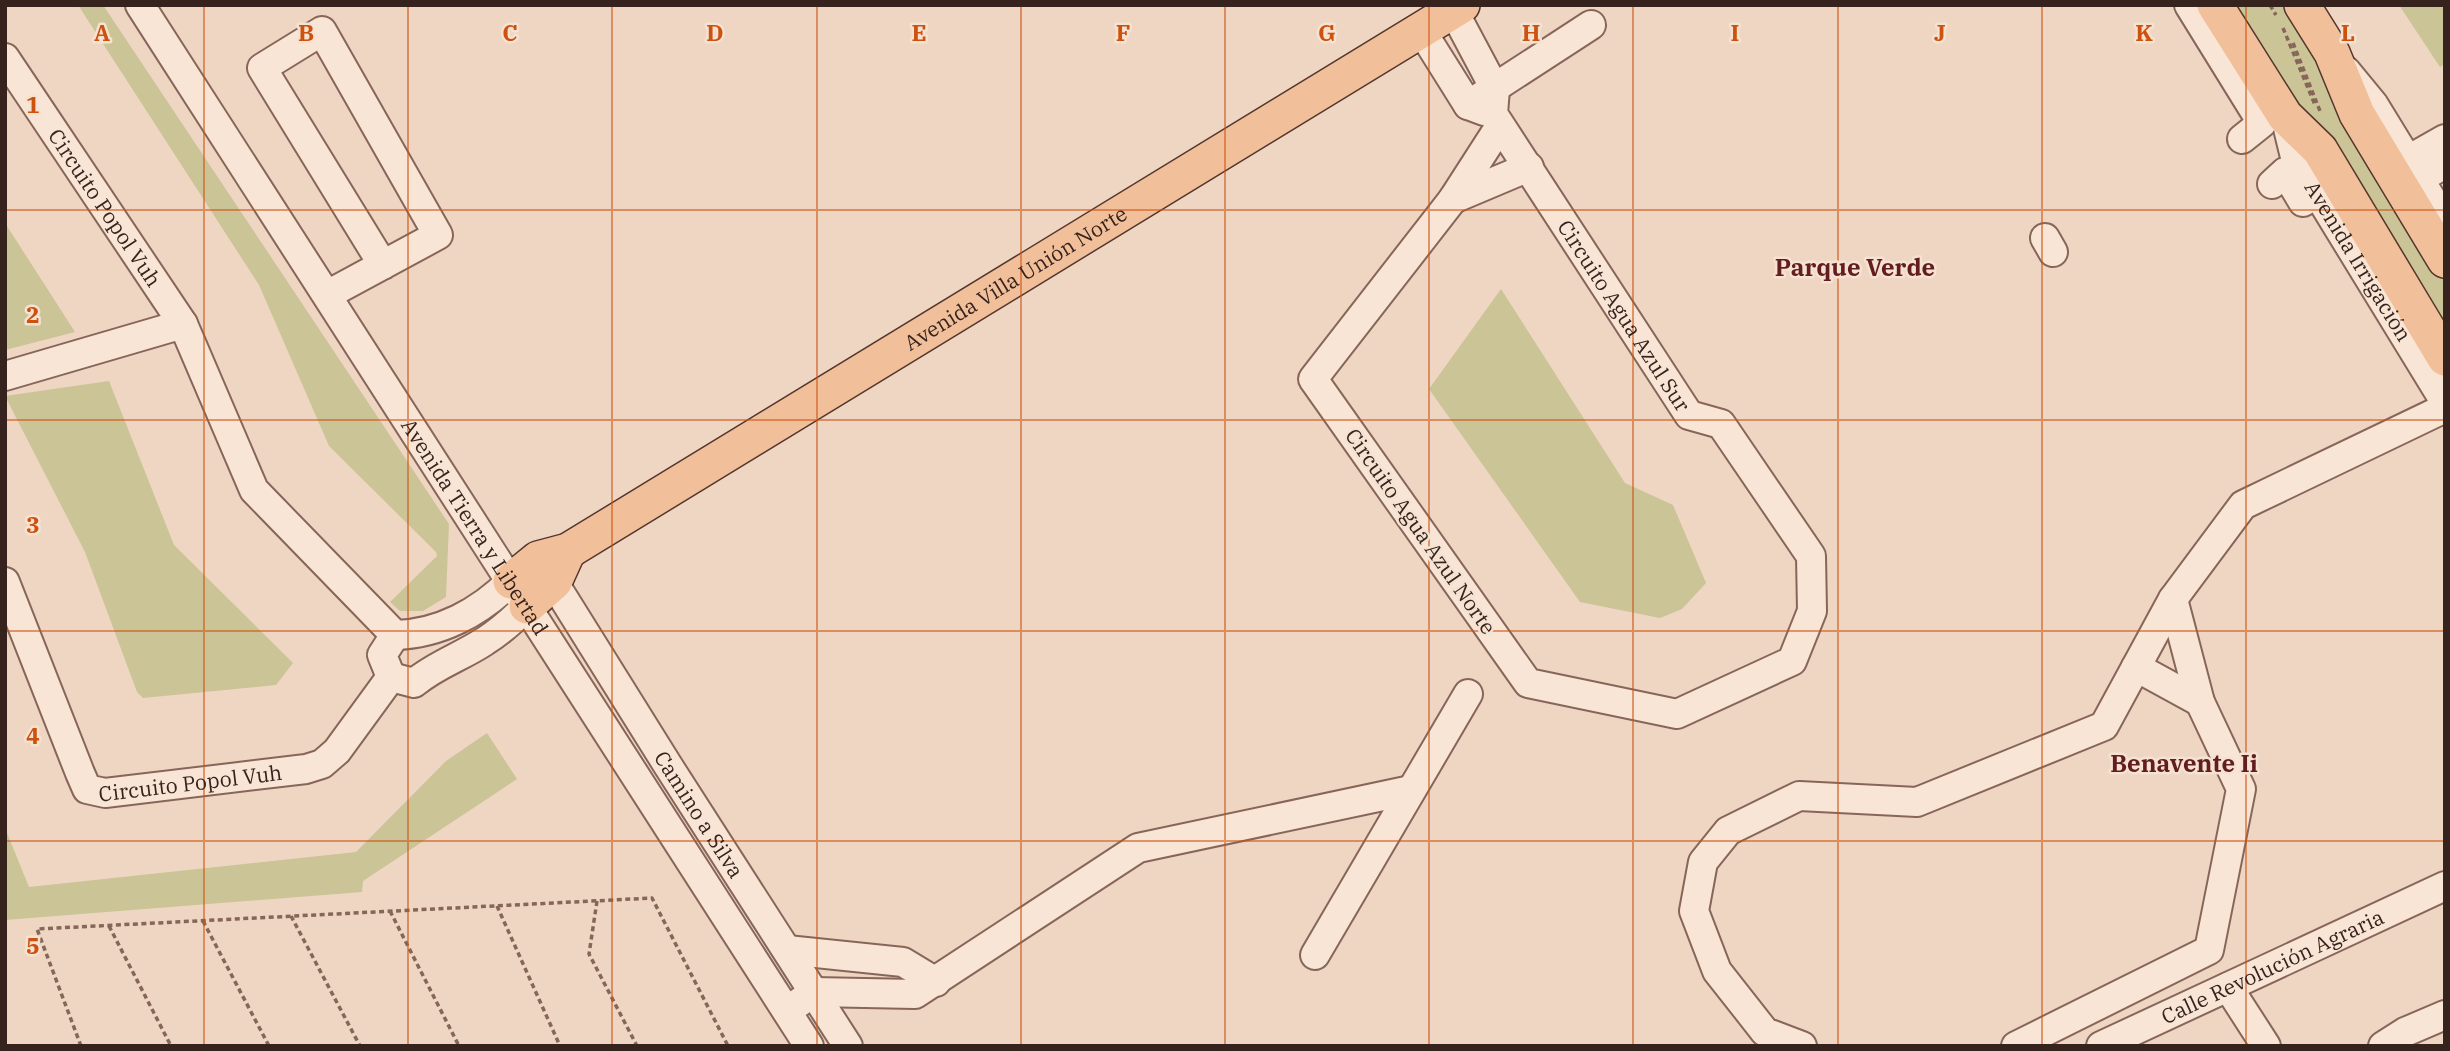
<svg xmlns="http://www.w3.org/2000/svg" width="2450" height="1051" font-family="'IBM Plex Serif',serif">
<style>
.green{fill:#cbc496}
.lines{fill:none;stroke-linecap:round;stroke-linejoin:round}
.minor-casing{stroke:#876659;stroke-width:32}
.major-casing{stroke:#55362e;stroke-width:38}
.path{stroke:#876659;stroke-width:3.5;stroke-dasharray:5 3.5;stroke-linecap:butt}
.minor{stroke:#f8e5d5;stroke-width:28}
.major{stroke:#f1c09a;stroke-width:35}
.grid{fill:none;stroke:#cd510f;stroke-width:2;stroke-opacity:0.55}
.labels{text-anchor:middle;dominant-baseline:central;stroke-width:5;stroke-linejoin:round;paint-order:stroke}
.street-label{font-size:21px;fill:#37231d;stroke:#f5e2d1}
.quarter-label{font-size:24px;font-weight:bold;fill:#631d20;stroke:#f5e2d1}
.grid-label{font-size:23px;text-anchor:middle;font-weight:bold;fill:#cd510f;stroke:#f5e2d1;stroke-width:5;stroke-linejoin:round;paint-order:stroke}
</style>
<rect width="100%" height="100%" fill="#eed6c2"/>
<!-- green -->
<g class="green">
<polygon points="78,5 103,5 449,524 446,597 423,611 400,611 390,602 437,556 436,552 329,446 259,285"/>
<polygon points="2233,5 2285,5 2445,264 2445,348"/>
<polygon points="2399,5 2445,5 2445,64 2440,67"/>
<polygon points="5,223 75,332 5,350"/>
<polygon points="1501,289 1625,483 1673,505 1706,583 1682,609 1660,618 1580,602 1429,389"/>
<polygon points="109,381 174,545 293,663 276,685 143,698 137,692 85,552 5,396"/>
<polygon points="487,733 517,779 363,881 362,892 5,920 5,828 29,887 356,852 446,761"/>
</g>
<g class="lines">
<!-- minor casing -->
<g class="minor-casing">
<g id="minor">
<path id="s1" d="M 140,5 L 809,1046"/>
<polyline points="2189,5 2262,123 2242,139"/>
<path id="s2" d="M 1453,10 L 1495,89 L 1493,114 L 1689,415 L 1721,424 L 1811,556 L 1812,611 L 1792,661 L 1677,714 L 1528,683 L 1313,379 L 1453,199 L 1500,126"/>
<polyline points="1421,30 1468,105 1484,111"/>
<path id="s3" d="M 5,58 L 183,324 L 254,490 L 395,635 C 440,634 480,612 511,581"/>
<polyline points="2346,71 2374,105 2445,221"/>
<polyline points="1468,105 1591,25"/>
<path id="s4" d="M 2285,116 L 2295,157 L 2445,402"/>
<polyline points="2408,160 2445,139"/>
<polyline points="2419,179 2445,164"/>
<polyline points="2272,184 2285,172 2303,202"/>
<polyline points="1453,199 1529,167"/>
<polyline points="2045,238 2053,252"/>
<polyline points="327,295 438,235 322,31 262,68 383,265"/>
<polyline points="5,376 183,324"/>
<path id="s5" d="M 544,567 L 667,764 L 848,1046"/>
<path id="s6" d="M 5,582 L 80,773 L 87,789 L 105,793 L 306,769 L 322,764 L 337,751 L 391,677"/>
<polyline points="2136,667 2200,702"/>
<path d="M 391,677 L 414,683 C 437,664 461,657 485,641 C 501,631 514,619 527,606"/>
<polyline points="391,677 382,655 395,635"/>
<polyline points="787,950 903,962 936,982"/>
<polyline points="1315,955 1468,694"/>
<polyline points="2228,987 2266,1046"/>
<polyline points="787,1011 814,992 915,994 1138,848 1411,790"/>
<polyline points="1802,1046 1765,1032 1717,971 1694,911 1703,862 1728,831 1799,796 1917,802 2104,726 2173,599 2243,505 2445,408"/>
<polyline points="2016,1046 2209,950 2241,789 2200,702 2173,599"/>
<path id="s7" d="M 2101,1046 L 2445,886"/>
<polyline points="2383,1046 2405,1032 2445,1015"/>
</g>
</g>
<!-- major casing -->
<g class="major-casing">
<g id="major">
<polyline points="2215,5 2285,116 2320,150 2445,358"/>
<polyline points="2302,5 2332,53 2357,114 2445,260"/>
<path id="s8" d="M 511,581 L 538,559 L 568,551 L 1462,5"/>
<polyline points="527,606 554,582 568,551"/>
</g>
</g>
<!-- path -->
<g class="path">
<polyline points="2270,5 2276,15"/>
<polyline points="2283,28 2315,105"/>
<polyline points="2293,43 2320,111"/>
<polyline points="597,901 589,954 637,1046"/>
<polyline points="497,906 560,1046"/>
<polyline points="390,911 459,1046"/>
<polyline points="291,916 360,1046"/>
<polyline points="203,921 269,1046"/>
<polyline points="109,926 171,1046"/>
<polyline points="81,1046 37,929 652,898 728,1046"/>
</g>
<!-- minor -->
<use href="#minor" class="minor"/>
<!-- major -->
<use href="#major" class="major"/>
</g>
<!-- grid -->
<path class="grid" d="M 204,5 L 204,1046M 408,5 L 408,1046M 612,5 L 612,1046M 817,5 L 817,1046M 1021,5 L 1021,1046M 1225,5 L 1225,1046M 1429,5 L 1429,1046M 1633,5 L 1633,1046M 1838,5 L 1838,1046M 2042,5 L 2042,1046M 2246,5 L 2246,1046M 5,210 L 2445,210M 5,420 L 2445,420M 5,631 L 2445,631M 5,841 L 2445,841"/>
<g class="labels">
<!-- street labels -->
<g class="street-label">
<text stroke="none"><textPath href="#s3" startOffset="180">Circuito Popol Vuh</textPath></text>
<text stroke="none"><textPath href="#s4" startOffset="164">Avenida Irrigación</textPath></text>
<text stroke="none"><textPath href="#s8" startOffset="590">Avenida Villa Unión Norte</textPath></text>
<text stroke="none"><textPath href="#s2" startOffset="355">Circuito Agua Azul Sur</textPath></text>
<text stroke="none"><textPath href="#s1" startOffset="620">Avenida Tierra y Libertad</textPath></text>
<text transform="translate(1421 531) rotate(55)">Circuito Agua Azul Norte</text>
<text stroke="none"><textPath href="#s6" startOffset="327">Circuito Popol Vuh</textPath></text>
<text stroke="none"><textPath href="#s5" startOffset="292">Camino a Silva</textPath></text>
<text stroke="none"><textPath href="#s7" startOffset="189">Calle Revolución Agraria</textPath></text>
</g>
<!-- quarter labels -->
<g class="quarter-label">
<text x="1855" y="267">Parque Verde</text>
<text x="2184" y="763">Benavente Ii</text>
</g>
</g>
<g class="grid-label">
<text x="102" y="41">A</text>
<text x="306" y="41">B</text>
<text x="510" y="41">C</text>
<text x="715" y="41">D</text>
<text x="919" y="41">E</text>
<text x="1123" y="41">F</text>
<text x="1327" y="41">G</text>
<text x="1531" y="41">H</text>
<text x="1735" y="41">I</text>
<text x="1940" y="41">J</text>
<text x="2144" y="41">K</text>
<text x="2348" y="41">L</text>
<text x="33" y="113">1</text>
<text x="33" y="323">2</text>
<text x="33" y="533">3</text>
<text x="33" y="744">4</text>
<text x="33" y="954">5</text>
</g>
<!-- border -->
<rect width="2450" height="1051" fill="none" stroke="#37231d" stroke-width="14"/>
</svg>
